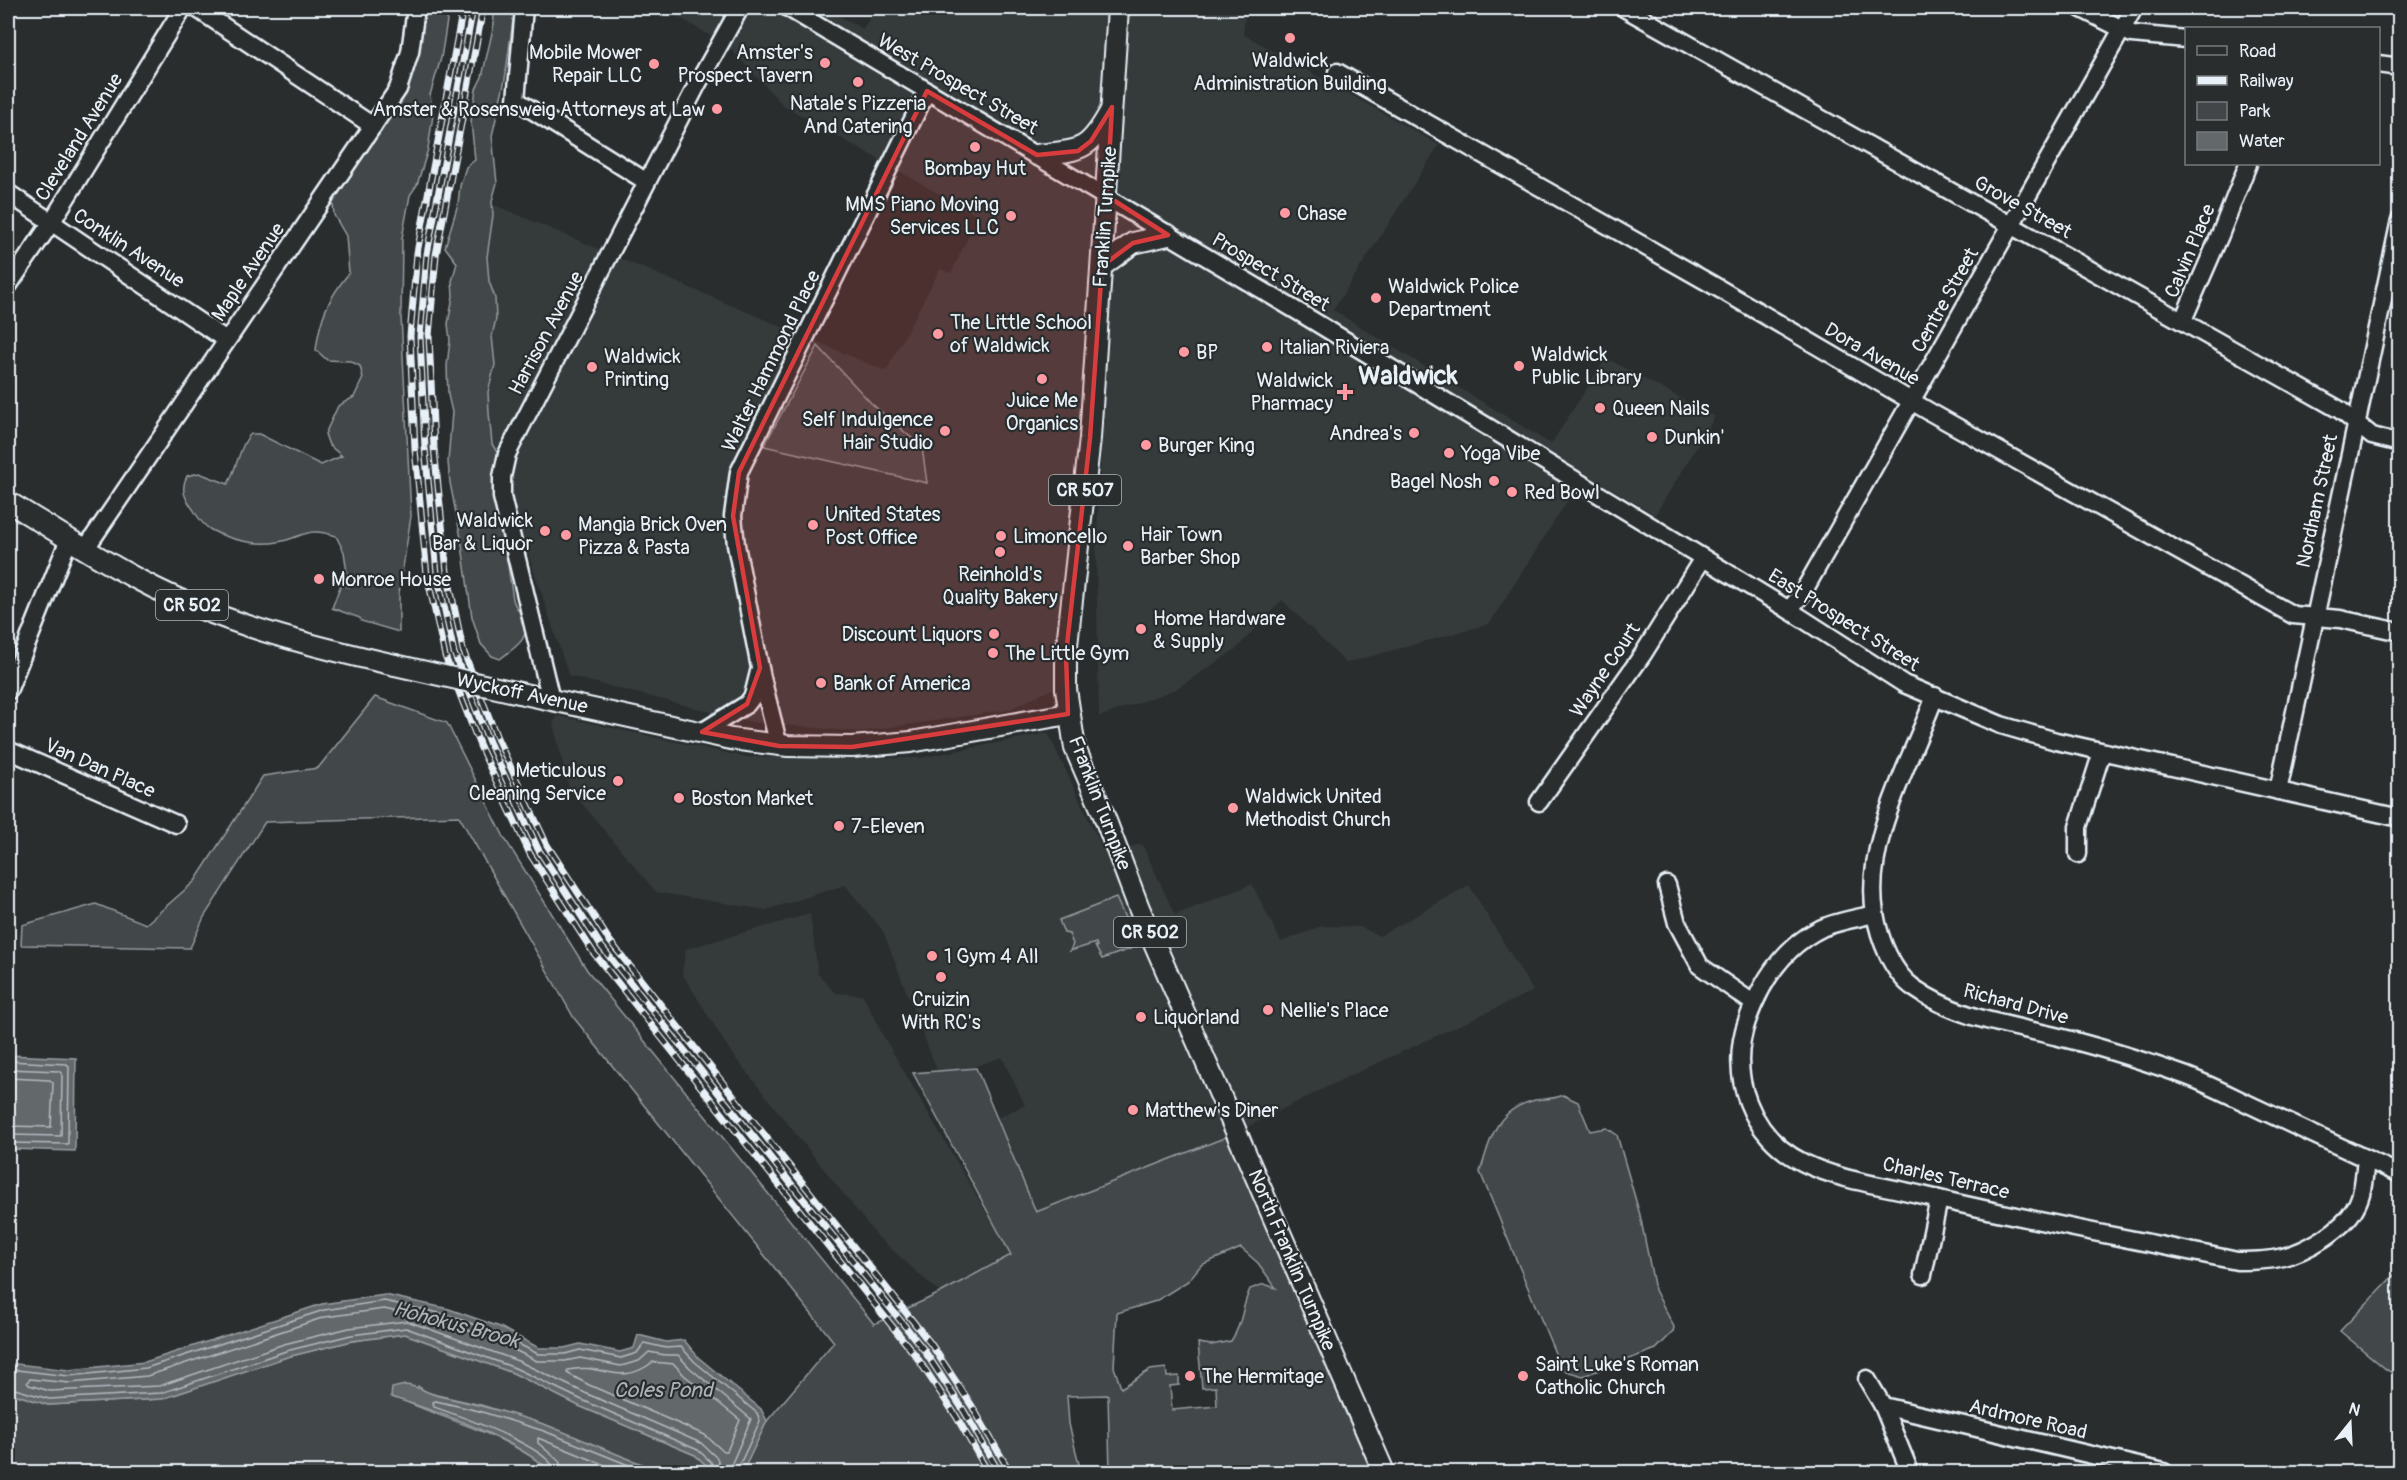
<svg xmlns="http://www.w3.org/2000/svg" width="2407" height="1480" font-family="Pangolin,sans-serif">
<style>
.built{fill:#363a3b}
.green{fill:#424648;stroke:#959ca0;stroke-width:1.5;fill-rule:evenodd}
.water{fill:#63686b;stroke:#989fa3;stroke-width:1.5}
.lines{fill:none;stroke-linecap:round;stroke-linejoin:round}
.shore{stroke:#b3bac0;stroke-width:1.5}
.minor-casing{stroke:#e8f1f8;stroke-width:21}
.major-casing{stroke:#e8f1f8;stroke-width:24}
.minor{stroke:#2a2d2e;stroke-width:16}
.major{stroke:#2a2d2e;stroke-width:20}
.rail-casing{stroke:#e8f1f8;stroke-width:7}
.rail{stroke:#2a2d2e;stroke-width:4.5;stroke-dasharray:14;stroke-linecap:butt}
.major-bridge-casing{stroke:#e8f1f8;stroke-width:24;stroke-linecap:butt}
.major-bridge{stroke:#2a2d2e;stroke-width:20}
.marked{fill:#d83c3d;fill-opacity:0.2;stroke:#d83c3d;stroke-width:4.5;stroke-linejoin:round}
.poi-dot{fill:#ff9aa2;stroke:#2a2d2e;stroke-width:2}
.labels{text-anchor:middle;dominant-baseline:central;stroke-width:4.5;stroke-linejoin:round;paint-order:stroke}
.shield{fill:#2a2d2e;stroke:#afb6bb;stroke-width:1.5}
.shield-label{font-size:18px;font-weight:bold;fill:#e8f1f8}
.poi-label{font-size:20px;fill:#e8f1f8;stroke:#2a2d2e;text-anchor:start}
.street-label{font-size:20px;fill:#e8f1f8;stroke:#2a2d2e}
.water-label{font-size:21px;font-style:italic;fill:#acb3b9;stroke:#2a2d2e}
.district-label{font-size:26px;font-weight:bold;fill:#e8f1f8;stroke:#2a2d2e}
</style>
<rect width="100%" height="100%" fill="#2a2d2e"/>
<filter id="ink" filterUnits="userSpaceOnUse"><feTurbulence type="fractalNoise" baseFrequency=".0167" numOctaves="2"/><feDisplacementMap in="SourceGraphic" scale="12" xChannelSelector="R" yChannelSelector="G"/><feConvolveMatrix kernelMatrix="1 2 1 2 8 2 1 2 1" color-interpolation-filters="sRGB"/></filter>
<g filter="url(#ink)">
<!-- built -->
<g class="built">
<polygon points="663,8 825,8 863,29 876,8 1246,8 1243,34 1439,145 1333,310 1551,444 1606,358 1715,417 1655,515 1585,473 1489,624 1346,663 1282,600 1236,649 1176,689 1099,717 1096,555 1110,272 1057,687 1008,710 859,732 751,722 569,676 492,445 477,270 485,201 886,371 940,269 951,273 978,216 783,105 728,46"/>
<polygon points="558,716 744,757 920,758 1048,733 1104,852 1142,844 1175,915 1252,884 1281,942 1322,926 1360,927 1380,936 1469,885 1533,991 1341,1080 1229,1136 1036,1213 997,1118 1025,1105 1002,1057 940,1078 883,931 845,885 766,910 656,892 569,788 553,723"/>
<polygon points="810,914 818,974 835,993 863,995 881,1032 1011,1255 940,1293 877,1236 730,1051 682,973 686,949"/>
</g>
<!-- green -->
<g class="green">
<path d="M 425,8 L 449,8 L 441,58 L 430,95 L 433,115 L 428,149 L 417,185 L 410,195 L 402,238 L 401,316 L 411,516 L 399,593 L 399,632 L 361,621 L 360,618 L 332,608 L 341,584 L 349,587 L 344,552 L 336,536 C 306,526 305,537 278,542 C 258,546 230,540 211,530 C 204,526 197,516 193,509 C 185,499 180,489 187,476 L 199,473 L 228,484 C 236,470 241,442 251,434 L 259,434 L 321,465 L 342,456 L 329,445 L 325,434 L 338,406 L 354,397 L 363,378 L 360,366 L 350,361 L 327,360 L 316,350 C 320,317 328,299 349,273 L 346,236 L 334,215 L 333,204 L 337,188 L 411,71 Z"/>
<path d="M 493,8 L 524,8 L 513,20 L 505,79 L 492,136 L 497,183 L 492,201 L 493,215 L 487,257 L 489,281 L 495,298 L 496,319 L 492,336 L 495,365 L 488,392 L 489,413 L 492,444 L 501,459 L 504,539 L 513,599 C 515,608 521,612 524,621 C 531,640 512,649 500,659 L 492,656 L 481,644 L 472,617 L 461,538 L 450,483 L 448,462 L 452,412 L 448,395 L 447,366 L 450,340 L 448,324 L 453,296 L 452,281 L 457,263 L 445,247 L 458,204 L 460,186 L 466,167 L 475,160 L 471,121 L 476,89 L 482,77 L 494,24 Z"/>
<polygon points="818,346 871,403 922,447 927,483 764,446"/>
<path d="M 375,697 L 447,723 L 505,839 L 587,970 L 874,1324 L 940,1293 L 1011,1255 L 913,1073 L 976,1068 L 1036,1212 L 1229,1136 L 1287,1266 L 1343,1407 L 1372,1472 L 1110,1472 L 1108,1395 L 1067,1396 L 1069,1424 L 1081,1472 L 742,1472 L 767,1421 L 834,1342 L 574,1018 L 459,816 L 265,822 L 204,917 L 190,948 L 21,945 L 22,925 L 96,904 L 146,924 L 195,881 L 263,776 L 318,768 ZM 1241,1248 L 1258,1263 L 1276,1288 L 1264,1284 L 1250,1289 C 1241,1309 1243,1323 1231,1341 L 1211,1345 L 1198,1343 L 1202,1388 L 1216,1387 L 1217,1406 L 1172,1410 L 1170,1386 L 1179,1385 L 1179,1376 L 1167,1377 L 1166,1368 L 1150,1370 L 1121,1388 L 1114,1367 L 1117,1313 L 1156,1301 L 1188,1281 L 1201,1265 Z"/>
<polygon points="1116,898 1138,946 1102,959 1095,946 1097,946 1096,943 1070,951 1073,944 1069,934 1064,933 1059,920"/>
<path d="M 1563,1095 L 1578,1102 L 1590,1131 L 1607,1128 L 1617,1135 L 1640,1215 L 1655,1290 L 1674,1327 L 1673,1332 L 1656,1349 L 1583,1376 L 1562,1370 L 1480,1172 C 1491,1138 1495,1110 1535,1100 C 1546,1098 1552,1100 1563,1095 Z"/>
<polygon points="2398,1271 2400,1272 2399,1376 2387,1370 2340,1331"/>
<path d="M 405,1334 L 513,1373 L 579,1406 L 695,1455 L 706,1465 L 710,1472 L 665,1472 L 625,1459 L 546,1425 L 481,1405 L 428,1393 L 418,1386 L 407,1402 C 457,1424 510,1436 552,1472 L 8,1472 L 8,1392 L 48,1405 L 162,1399 L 287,1357 L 352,1341 Z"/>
</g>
<!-- water -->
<g class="water">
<polygon points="8,1055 76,1058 75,1151 8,1149"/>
<polygon points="385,1295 449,1309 500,1327 539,1348 564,1348 580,1344 620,1352 634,1348 638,1335 666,1342 684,1340 699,1358 761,1409 767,1421 744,1469 748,1472 710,1472 706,1465 695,1455 579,1406 513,1373 405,1334 352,1341 287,1357 162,1399 48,1405 8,1392 8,1363 69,1370 145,1362 322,1304"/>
<path d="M 405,1385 C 418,1386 427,1393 439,1396 C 475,1404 511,1413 546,1425 C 586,1440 624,1459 665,1472 L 552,1472 C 510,1436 444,1414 391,1397 L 392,1388 Z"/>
</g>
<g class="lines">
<!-- shore -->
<g class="shore">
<polyline points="8,1061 67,1064 69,1067 68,1144 8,1143"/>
<polyline points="8,1069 59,1071 62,1074 61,1136 8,1135"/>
<polyline points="8,1078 50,1080 53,1083 51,1127 8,1126"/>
<path d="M 653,1362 L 674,1364 L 684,1375 L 740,1420 L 727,1451 L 723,1451 L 705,1435 L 589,1385 L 567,1373 L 568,1370 C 602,1362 619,1388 653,1362 Z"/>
<polyline points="8,1369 69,1376 146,1368 324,1310 384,1301 448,1315 497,1333 538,1354 565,1354 580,1350 621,1358 637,1353 644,1343 666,1348 681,1347 695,1362 757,1413 760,1421 739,1466 739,1472"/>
<polyline points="8,1387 49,1399 161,1393 286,1351 351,1335 406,1328 515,1368 582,1400 698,1450 711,1462 715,1472"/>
<path d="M 555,1472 C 553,1448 457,1415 434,1407 L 433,1402 L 436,1401 L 479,1411 L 544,1431 L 646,1472"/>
<polyline points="563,1472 559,1461 538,1443 538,1438 622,1472"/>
<polyline points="722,1472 717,1458 701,1443 585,1393 518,1361 407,1321 349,1328 284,1344 159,1386 50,1391 29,1385 27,1382 30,1379 70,1383 147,1376 325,1317 384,1309 446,1322 494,1340 537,1361 565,1361 580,1358 621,1366 639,1361 649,1352 665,1355 678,1355 690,1368 751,1419 732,1463 731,1472"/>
</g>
<!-- minor casing -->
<g class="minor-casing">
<g id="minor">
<polyline points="196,8 373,126"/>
<polyline points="524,8 516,100 647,182"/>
<polyline points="788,8 1302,314 1789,610 1904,684 2001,725 2056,741 2400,818"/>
<polyline points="1624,8 2340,410 2372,436 2400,443"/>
<polyline points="2080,8 2132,34 2186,39"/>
<polyline points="2378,64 2400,67"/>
<polyline points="1337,72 1713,285 1930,412 2293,615 2340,619 2400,632"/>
<polyline points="8,193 226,340"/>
<polyline points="8,286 51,223 183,8"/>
<polyline points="2183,320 2220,235 2248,164"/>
<polyline points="86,548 398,89 410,52 416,8"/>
<polyline points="1789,610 1802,594 2134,8"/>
<polyline points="8,691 69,539"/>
<path d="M 1935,696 C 1911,761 1863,843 1875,913 C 1879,938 1892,973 1914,988 C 1958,1019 2007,1024 2059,1037 C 2100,1047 2141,1060 2181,1074 C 2207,1083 2233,1097 2259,1109 C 2306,1131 2353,1153 2400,1174"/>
<polyline points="551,700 502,497 502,477 507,454 698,83 740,8"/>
<polyline points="702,732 747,704 753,696 759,672"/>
<polyline points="779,746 762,678 736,545 733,516 739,472 927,91"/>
<polyline points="8,750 176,824"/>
<polyline points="2278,791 2400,220"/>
<polyline points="1539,802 1643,654 1703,558"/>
<polyline points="2078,854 2078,827 2102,752"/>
<polyline points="1667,885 1677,923 1700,966 1753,1003"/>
<path d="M 1875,914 C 1858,918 1838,921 1822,928 C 1784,946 1761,982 1747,1021 C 1728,1075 1750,1137 1804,1163 C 1838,1180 1885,1186 1922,1195 C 2026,1220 2132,1239 2237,1261 C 2252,1261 2269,1261 2283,1257 C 2307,1251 2343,1230 2355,1208 C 2364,1193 2364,1175 2366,1159"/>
<polyline points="1923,1275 1939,1199"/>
<polyline points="1867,1379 1883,1406 1910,1472"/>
<polyline points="1883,1406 2164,1472"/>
</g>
</g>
<!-- major casing -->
<g class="major-casing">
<g id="major">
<polyline points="1118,8 1090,438 1066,654 1066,689 1075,748 1103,813 1139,908 1384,1472"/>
<path d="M 1037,155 C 1081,150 1088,152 1110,112"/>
<polyline points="1102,266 1133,243 1168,235"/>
<path d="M 8,502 C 52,528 95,557 141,581 C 220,623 307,645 395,665"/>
<polyline points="524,694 731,739 788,746 852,747 911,742 1068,714"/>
</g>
</g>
<!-- minor -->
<use href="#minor" class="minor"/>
<!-- major -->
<use href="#major" class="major"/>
<!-- rail casing -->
<g class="rail-casing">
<g id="rail">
<polyline points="463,8 417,253 410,336 415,449 427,575 445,656 480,746 530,854 593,952 916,1356 956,1416 988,1472"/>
<polyline points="473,8 427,254 420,336 425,448 437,573 454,653 489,742 538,849 601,946 924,1350 964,1411 999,1472"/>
<polyline points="483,8 436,255 429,336 434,448 447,572 463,650 497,738 547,845 609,940 931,1344 972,1406 1010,1472"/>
</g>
</g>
<!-- rail -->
<use href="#rail" class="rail"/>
<!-- major-bridge casing -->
<g class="major-bridge-casing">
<polyline id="major-bridge" points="395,665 524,694"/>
</g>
<!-- major-bridge -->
<use href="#major-bridge" class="major-bridge"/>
</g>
</g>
<!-- marked area -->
<path class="marked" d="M 927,91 L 1037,155 L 1078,151 L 1091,141 L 1112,107 L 1107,196 L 1168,235 L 1133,243 L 1102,266 L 1090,438 L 1066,654 L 1068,714 L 852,747 L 779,746 L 702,732 L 747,704 L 760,668 L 733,516 L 739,472 Z"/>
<!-- markers -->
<g class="poi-dot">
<circle cx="1290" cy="38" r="6"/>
<circle cx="825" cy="63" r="6"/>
<circle cx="654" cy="64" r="6"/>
<circle cx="858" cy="82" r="6"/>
<circle cx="717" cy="109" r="6"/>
<circle cx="975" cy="147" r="6"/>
<circle cx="1285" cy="213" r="6"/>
<circle cx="1011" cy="216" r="6"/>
<circle cx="1376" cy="298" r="6"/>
<circle cx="938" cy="334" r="6"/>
<circle cx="1267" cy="347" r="6"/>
<circle cx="1184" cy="352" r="6"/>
<circle cx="1519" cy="366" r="6"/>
<circle cx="592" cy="367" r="6"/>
<circle cx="1042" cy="379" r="6"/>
<path d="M1342 383h6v6h6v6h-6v6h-6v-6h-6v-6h6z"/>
<circle cx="1600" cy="408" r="6"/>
<circle cx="945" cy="431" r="6"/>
<circle cx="1414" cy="433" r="6"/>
<circle cx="1652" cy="437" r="6"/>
<circle cx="1146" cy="445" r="6"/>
<circle cx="1449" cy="453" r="6"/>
<circle cx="1494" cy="481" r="6"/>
<circle cx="1512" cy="492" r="6"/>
<circle cx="813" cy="525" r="6"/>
<circle cx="545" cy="531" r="6"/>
<circle cx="566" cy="535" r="6"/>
<circle cx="1001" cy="536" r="6"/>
<circle cx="1128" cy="546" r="6"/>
<circle cx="1000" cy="552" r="6"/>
<circle cx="319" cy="579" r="6"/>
<circle cx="1141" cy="629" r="6"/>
<circle cx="994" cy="634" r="6"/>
<circle cx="993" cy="653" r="6"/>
<circle cx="821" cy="683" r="6"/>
<circle cx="618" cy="781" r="6"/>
<circle cx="679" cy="798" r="6"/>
<circle cx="1233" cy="808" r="6"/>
<circle cx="839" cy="826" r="6"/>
<circle cx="932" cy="956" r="6"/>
<circle cx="941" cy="977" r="6"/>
<circle cx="1268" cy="1010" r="6"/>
<circle cx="1141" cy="1017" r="6"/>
<circle cx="1133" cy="1110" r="6"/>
<circle cx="1190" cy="1376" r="6"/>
<circle cx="1523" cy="1376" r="6"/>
</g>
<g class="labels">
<!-- shield labels -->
<g class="shield">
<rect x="1049" y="475" width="72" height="30" rx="4.5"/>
<rect x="156" y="590" width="72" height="30" rx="4.5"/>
<rect x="1114" y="917" width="72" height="30" rx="4.5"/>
</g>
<g class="shield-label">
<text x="1085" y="490">CR 507</text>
<text x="192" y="605">CR 502</text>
<text x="1150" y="932">CR 502</text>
</g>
<!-- poi labels -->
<g class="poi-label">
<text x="642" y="52" text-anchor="end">Mobile Mower<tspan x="642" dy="23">Repair LLC</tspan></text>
<text x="813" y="52" text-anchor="end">Amster's<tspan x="813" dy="23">Prospect Tavern</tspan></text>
<text x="1290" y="60" text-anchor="middle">Waldwick<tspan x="1290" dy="23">Administration Building</tspan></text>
<text x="858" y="103" text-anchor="middle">Natale's Pizzeria<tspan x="858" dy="23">And Catering</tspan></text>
<text x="705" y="109" text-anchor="end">Amster &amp; Rosensweig Attorneys at Law</text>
<text x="975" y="168" text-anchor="middle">Bombay Hut</text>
<text x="999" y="204" text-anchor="end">MMS Piano Moving<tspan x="999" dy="23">Services LLC</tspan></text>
<text x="1297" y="213">Chase</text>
<text x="1388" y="286">Waldwick Police<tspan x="1388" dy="23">Department</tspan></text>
<text x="950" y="322">The Little School<tspan x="950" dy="23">of Waldwick</tspan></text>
<text x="1279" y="347">Italian Riviera</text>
<text x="1196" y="352">BP</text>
<text x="1531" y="354">Waldwick<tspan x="1531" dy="23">Public Library</tspan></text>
<text x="604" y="356">Waldwick<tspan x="604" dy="23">Printing</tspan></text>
<text x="1333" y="380" text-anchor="end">Waldwick<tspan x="1333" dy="23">Pharmacy</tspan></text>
<text x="1042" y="400" text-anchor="middle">Juice Me<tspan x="1042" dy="23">Organics</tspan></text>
<text x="1612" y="408">Queen Nails</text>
<text x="933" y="419" text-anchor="end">Self Indulgence<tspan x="933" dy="23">Hair Studio</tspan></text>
<text x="1402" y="433" text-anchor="end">Andrea's</text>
<text x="1664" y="437">Dunkin'</text>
<text x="1158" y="445">Burger King</text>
<text x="1461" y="453">Yoga Vibe</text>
<text x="1482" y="481" text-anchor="end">Bagel Nosh</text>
<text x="1524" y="492">Red Bowl</text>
<text x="825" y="514">United States<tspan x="825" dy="23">Post Office</tspan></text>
<text x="533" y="520" text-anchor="end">Waldwick<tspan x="533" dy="23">Bar &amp; Liquor</tspan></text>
<text x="578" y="524">Mangia Brick Oven<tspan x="578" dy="23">Pizza &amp; Pasta</tspan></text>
<text x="1140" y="534">Hair Town<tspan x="1140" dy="23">Barber Shop</tspan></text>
<text x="1013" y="536">Limoncello</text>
<text x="1000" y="574" text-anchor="middle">Reinhold's<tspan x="1000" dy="23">Quality Bakery</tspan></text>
<text x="331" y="579">Monroe House</text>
<text x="1153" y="618">Home Hardware<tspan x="1153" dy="23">&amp; Supply</tspan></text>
<text x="982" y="634" text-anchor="end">Discount Liquors</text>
<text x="1005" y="653">The Little Gym</text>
<text x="833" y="683">Bank of America</text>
<text x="606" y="770" text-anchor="end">Meticulous<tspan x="606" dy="23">Cleaning Service</tspan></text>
<text x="1245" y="796">Waldwick United<tspan x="1245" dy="23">Methodist Church</tspan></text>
<text x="691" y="798">Boston Market</text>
<text x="851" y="826">7-Eleven</text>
<text x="944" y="956">1 Gym 4 All</text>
<text x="941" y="999" text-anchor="middle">Cruizin<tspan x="941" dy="23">With RC's</tspan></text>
<text x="1280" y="1010">Nellie's Place</text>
<text x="1153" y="1017">Liquorland</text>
<text x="1145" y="1110">Matthew's Diner</text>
<text x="1535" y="1364">Saint Luke's Roman<tspan x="1535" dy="23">Catholic Church</tspan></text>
<text x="1202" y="1376">The Hermitage</text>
</g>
<!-- street labels -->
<g class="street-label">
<text transform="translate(958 84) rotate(30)">West Prospect Street</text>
<text transform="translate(79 137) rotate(-58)">Cleveland Avenue</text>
<text transform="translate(2023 207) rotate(29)">Grove Street</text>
<text transform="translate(1105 217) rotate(-86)">Franklin Turnpike</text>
<text transform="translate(129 248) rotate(33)">Conklin Avenue</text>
<text transform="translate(2190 251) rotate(-67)">Calvin Place</text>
<text transform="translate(248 272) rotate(-56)">Maple Avenue</text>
<text transform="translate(1271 272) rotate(31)">Prospect Street</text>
<text transform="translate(1945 300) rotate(-61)">Centre Street</text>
<text transform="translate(546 333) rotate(-62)">Harrison Avenue</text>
<text transform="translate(1872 354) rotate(30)">Dora Avenue</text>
<text transform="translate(771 361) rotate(-64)">Walter Hammond Place</text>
<text transform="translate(2317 501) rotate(-78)">Nordham Street</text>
<text transform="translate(1844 620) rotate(32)">East Prospect Street</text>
<text transform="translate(1605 670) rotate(-56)">Wayne Court</text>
<text transform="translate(522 693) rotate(12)">Wyckoff Avenue</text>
<text transform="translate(100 768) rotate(24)">Van Dan Place</text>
<text transform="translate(1100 803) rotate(69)">Franklin Turnpike</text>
<text transform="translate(2016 1004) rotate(15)">Richard Drive</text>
<text transform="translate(1946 1178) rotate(13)">Charles Terrace</text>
<text transform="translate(1292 1260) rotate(67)">North Franklin Turnpike</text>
<text transform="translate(2028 1419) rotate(13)">Ardmore Road</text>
</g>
<!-- water labels -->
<g class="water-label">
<text transform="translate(456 1325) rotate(15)">Hohokus Brook</text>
<text x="663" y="1390">Coles Pond</text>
</g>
<!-- district labels -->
<g class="district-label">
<text x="1408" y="376">Waldwick</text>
</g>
</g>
<!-- margin -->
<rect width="2407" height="1480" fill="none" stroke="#2a2d2e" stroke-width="30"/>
<rect x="15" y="15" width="2377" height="1450" fill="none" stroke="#e8f1f8" stroke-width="2" filter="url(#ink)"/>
<!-- legend -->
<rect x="2185" y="27" width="195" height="138" fill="#2a2d2e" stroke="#767b7f" stroke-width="1.5"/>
<rect x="2197" y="46" width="30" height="9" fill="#2a2d2e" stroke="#767b7f" stroke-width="1.5"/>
<text x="2239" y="57" font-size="18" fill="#e8f1f8">Road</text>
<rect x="2197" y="76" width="30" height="9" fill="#e8f1f8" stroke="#767b7f" stroke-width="1.5"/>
<text x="2239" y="87" font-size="18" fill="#e8f1f8">Railway</text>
<rect x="2197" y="102" width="30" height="18" fill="#424648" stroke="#767b7f" stroke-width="1.5"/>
<text x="2239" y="117" font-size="18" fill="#e8f1f8">Park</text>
<rect x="2197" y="132" width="30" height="18" fill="#63686b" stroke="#767b7f" stroke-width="1.5"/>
<text x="2239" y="147" font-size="18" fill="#e8f1f8">Water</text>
<!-- north arrow -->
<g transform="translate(2350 1423) rotate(18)" stroke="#2a2d2e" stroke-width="4.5" paint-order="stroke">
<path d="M0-4.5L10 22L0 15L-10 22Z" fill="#e8f1f8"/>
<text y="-9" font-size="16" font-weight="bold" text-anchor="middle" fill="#e8f1f8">N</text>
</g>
</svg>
